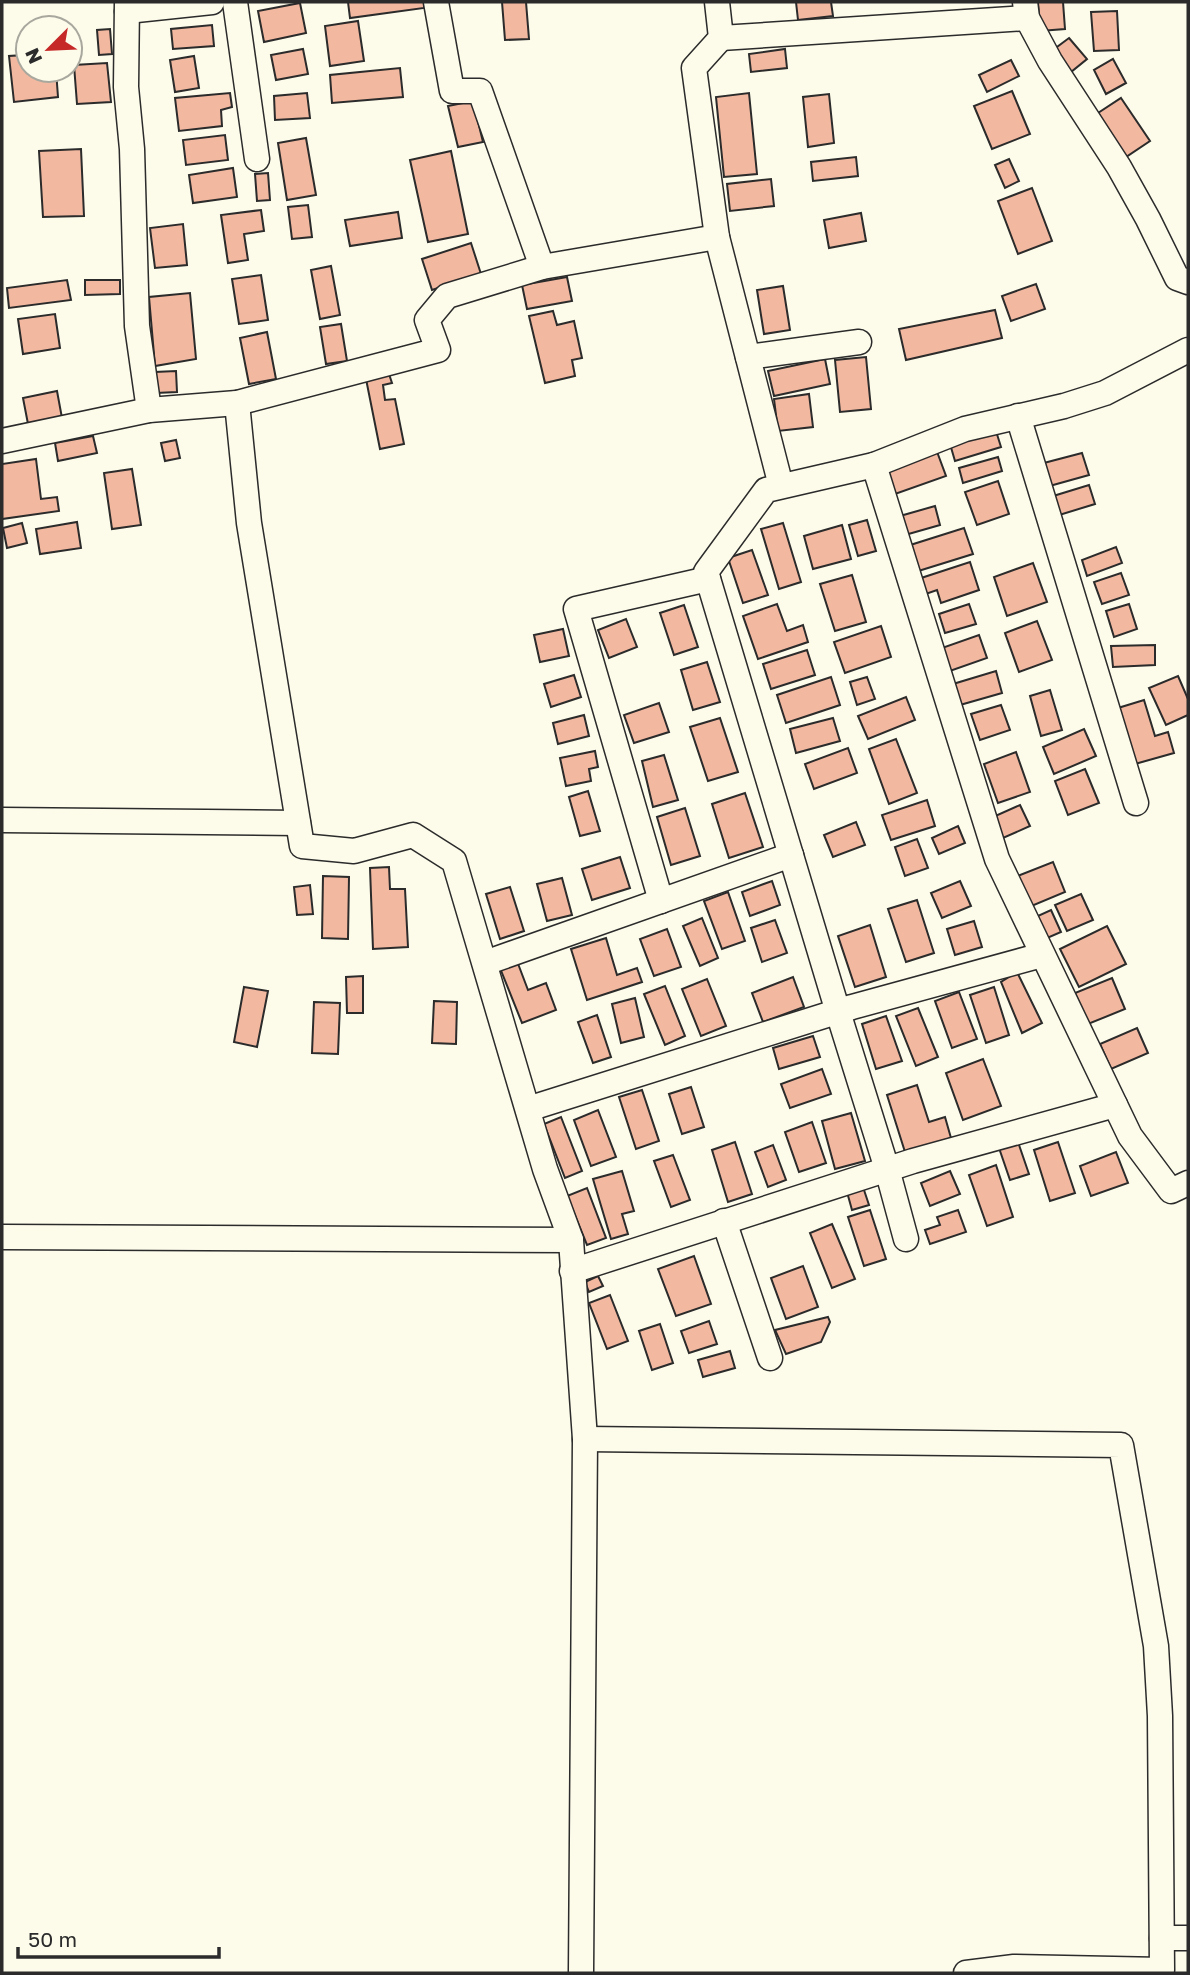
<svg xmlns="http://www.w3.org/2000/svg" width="1190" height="1975" font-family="'Golos Text',sans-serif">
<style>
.building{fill:#f2b8a0;stroke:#2b2b2b;stroke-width:2}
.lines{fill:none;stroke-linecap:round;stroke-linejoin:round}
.street-casing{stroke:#2b2b2b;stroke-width:27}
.street{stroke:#fdfbea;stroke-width:24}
</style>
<rect width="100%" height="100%" fill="#fdfbea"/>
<!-- building -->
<g class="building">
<polygon points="348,2 424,2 424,8 350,18"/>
<polygon points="502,2 526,2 529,39 505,40"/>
<polygon points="796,2 831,2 833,16 798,20"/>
<polygon points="1038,2 1063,2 1065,29 1040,31"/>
<polygon points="300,3 306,33 264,42 258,11"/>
<polygon points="1117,11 1119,50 1094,51 1091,12"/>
<polygon points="358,21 364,61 330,66 325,26"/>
<polygon points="212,25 214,46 173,49 171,29"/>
<polygon points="110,29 112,54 99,55 97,30"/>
<polygon points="1069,38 1087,59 1071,72 1053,50"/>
<polygon points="23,42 28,42 28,70 56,70 58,97 14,102 9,56 24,55"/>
<polygon points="303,49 308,74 276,80 271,55"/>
<polygon points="785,49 787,68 751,72 749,54"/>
<polygon points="194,56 199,88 175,92 170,60"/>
<polygon points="1113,59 1126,83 1106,94 1094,70"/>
<polygon points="1011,60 1019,76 987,92 979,75"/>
<polygon points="107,63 111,102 77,104 74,65"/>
<polygon points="400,68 403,97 332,103 330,75"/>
<polygon points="1012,91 1030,134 992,149 974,106"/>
<polygon points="230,93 232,107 221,110 222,126 179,131 175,98"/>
<polygon points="307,93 310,118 275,120 274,96"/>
<polygon points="749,93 757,174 724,177 716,97"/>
<polygon points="829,94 834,143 808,147 803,97"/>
<polygon points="1121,98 1150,141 1126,157 1098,113"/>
<polygon points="473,101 483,142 458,147 448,106"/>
<polygon points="225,135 228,160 186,165 183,140"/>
<polygon points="306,138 316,195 287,200 278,143"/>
<polygon points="81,149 84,216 43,217 39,151"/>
<polygon points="451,151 468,234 428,242 410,160"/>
<polygon points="856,157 858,176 813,181 811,162"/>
<polygon points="1009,159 1019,181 1005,188 995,165"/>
<polygon points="233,168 237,197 193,203 189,175"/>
<polygon points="268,173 270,200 257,201 255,174"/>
<polygon points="771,179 774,206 730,211 727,184"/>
<polygon points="1032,188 1052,241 1018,254 998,201"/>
<polygon points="308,205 312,237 292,239 288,207"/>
<polygon points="261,210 264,231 244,234 248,260 228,263 221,215"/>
<polygon points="398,212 402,238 350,246 345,220"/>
<polygon points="861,213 866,241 829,248 824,220"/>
<polygon points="183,224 187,265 155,268 150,228"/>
<polygon points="471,243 481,274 432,290 422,259"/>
<polygon points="331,266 340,315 320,319 311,270"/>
<polygon points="261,275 268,320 239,324 232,279"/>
<polygon points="567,277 572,301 527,309 522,285"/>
<polygon points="67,280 71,300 9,308 7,288"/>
<polygon points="85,280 120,280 120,294 85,295"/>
<polygon points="1036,284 1045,309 1011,321 1002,296"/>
<polygon points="783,286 790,330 764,334 757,290"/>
<polygon points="190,293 196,359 155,366 149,297"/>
<polygon points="995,310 1002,338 906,360 899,329"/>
<polygon points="553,311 557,325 574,321 582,358 572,360 575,376 545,383 529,316"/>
<polygon points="55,314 60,348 23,354 18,319"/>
<polygon points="341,324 347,361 326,364 320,327"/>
<polygon points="267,332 276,379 249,384 240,338"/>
<polygon points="866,357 871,409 840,412 835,360"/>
<polygon points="825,359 830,384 774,396 768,371"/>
<polygon points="176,371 177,392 156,393 155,372"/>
<polygon points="389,374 392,383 383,385 385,400 395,399 404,444 380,449 366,379"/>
<polygon points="57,391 62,418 28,424 23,398"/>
<polygon points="809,394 813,427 778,431 774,399"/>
<polygon points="996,431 1001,447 955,461 950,444"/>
<polygon points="93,436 97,453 58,461 55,443"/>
<polygon points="176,440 180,458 165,461 161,443"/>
<polygon points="936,449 946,476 895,494 885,467"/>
<polygon points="1082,453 1089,475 1046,487 1040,464"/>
<polygon points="998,457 1002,471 963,483 959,468"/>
<polygon points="36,459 41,499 57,497 59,511 2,519 2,464"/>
<polygon points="132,469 141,525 112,529 104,473"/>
<polygon points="998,481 1009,514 977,525 965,492"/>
<polygon points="1089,485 1095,504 1056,516 1050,497"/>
<polygon points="935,506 940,525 905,535 900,516"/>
<polygon points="867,520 876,551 858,556 849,525"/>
<polygon points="77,522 81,548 40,554 36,529"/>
<polygon points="22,523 27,543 7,548 3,528"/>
<polygon points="783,523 801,582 779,589 761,529"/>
<polygon points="842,525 851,559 813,569 804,536"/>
<polygon points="964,528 973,554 912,573 904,547"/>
<polygon points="1116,547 1122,563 1087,576 1082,560"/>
<polygon points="752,550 768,595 743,603 728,558"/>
<polygon points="970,562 979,590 941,603 937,590 917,597 912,581"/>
<polygon points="1033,563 1047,602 1007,616 994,577"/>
<polygon points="1121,573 1129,595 1102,604 1094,582"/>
<polygon points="852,575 866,622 835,631 820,584"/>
<polygon points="777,604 787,631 803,625 808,642 758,659 743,616"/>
<polygon points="969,604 976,624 945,633 939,614"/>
<polygon points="1129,604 1137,629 1114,637 1106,611"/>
<polygon points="684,605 698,647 674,655 660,613"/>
<polygon points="626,619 637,647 609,658 598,630"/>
<polygon points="1037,621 1052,660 1019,672 1005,633"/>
<polygon points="881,626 891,657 845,673 834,642"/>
<polygon points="563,629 569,656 540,662 534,635"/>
<polygon points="979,635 987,658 947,672 939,649"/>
<polygon points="1155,645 1155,665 1113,667 1111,646"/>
<polygon points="807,650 815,675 771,689 763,664"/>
<polygon points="707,662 720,702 693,710 681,670"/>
<polygon points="996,671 1002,693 960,705 953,684"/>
<polygon points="574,675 581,697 551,707 544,684"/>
<polygon points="1178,676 1188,699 1188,715 1166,725 1149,688"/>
<polygon points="831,677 840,705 786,723 777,695"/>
<polygon points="867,677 875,699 857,705 850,682"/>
<polygon points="1050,690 1062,730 1041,736 1030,696"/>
<polygon points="906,697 915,720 868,739 858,716"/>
<polygon points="1144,700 1155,736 1168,732 1174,753 1135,764 1118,708"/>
<polygon points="659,703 669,732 634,743 624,715"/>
<polygon points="1001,705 1010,730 980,740 971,714"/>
<polygon points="584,715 589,736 558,744 553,723"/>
<polygon points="720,718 738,772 708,781 690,727"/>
<polygon points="833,718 840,741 796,753 790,729"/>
<polygon points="1084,729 1096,756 1054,774 1043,747"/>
<polygon points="896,739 917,793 889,804 869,749"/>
<polygon points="848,748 857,773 814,789 805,764"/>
<polygon points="595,751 598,767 589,769 591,781 566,786 560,758"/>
<polygon points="1016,752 1030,792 998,803 984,764"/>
<polygon points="664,755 678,800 653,807 642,761"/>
<polygon points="1085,769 1099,803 1068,815 1055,781"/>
<polygon points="588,791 600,831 580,836 569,797"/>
<polygon points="745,793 763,847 729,858 712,804"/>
<polygon points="927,800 935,826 891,840 882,815"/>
<polygon points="1020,805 1030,826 1003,838 993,817"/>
<polygon points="685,808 700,856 671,865 657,817"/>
<polygon points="856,822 865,845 833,857 824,835"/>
<polygon points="958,826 965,843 939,854 932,838"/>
<polygon points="917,839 928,868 905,876 895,847"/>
<polygon points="620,857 630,888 592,900 582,869"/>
<polygon points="1053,862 1065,892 1022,910 1010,879"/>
<polygon points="389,867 390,889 405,889 408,947 373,949 370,868"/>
<polygon points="323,876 349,877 348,939 322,938"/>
<polygon points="562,878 572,915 547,921 537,884"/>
<polygon points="772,881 780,905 750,916 742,892"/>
<polygon points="960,881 971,906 942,918 931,893"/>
<polygon points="310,885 313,914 297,915 294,887"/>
<polygon points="510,887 524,931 500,939 486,894"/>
<polygon points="728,892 745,941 722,949 704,901"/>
<polygon points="1081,894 1093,920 1067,931 1055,905"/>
<polygon points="917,900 934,953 906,962 888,909"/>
<polygon points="1051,910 1061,932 1038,942 1029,920"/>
<polygon points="702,918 718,958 700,966 683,926"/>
<polygon points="775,920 787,953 762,962 751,928"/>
<polygon points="974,921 982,947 955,955 947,929"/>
<polygon points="870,925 886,977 855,987 838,936"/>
<polygon points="1107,926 1126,964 1079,987 1060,949"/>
<polygon points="667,929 681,967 654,976 640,939"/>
<polygon points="606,938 617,975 637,968 642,982 587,1000 571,949"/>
<polygon points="517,961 528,990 546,983 556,1010 522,1023 500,968"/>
<polygon points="1017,972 1042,1023 1022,1033 1001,982"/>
<polygon points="363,976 363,1013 347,1013 346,977"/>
<polygon points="793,977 804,1007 763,1022 752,993"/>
<polygon points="1112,978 1125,1009 1088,1024 1075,993"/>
<polygon points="707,979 726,1026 701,1036 682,989"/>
<polygon points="665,986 685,1036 665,1045 644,994"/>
<polygon points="244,987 268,991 257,1047 234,1042"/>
<polygon points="994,987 1009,1035 986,1043 970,995"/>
<polygon points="959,992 977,1039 952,1048 935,1001"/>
<polygon points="635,998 644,1037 621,1043 612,1004"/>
<polygon points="434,1001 457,1002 456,1044 432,1043"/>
<polygon points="314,1002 340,1003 338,1054 312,1053"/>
<polygon points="918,1008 938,1057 916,1066 896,1016"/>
<polygon points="597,1015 611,1057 593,1063 578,1022"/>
<polygon points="886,1016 902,1061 876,1069 862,1024"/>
<polygon points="1137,1028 1148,1053 1111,1069 1100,1044"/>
<polygon points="813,1036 820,1057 779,1069 773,1048"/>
<polygon points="983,1059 1001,1106 963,1120 946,1073"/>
<polygon points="822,1069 831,1094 790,1108 781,1084"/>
<polygon points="917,1085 929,1122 945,1117 951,1138 905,1152 887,1095"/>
<polygon points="691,1087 704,1127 682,1134 669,1094"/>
<polygon points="642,1090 659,1141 636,1149 619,1097"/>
<polygon points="598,1110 616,1157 591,1166 574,1120"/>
<polygon points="851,1113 865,1161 835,1169 822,1121"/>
<polygon points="561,1117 582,1171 565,1178 544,1124"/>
<polygon points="812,1122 826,1163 799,1172 785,1132"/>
<polygon points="735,1142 752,1194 728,1202 712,1150"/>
<polygon points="1018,1142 1029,1174 1010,1180 999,1148"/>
<polygon points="1058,1142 1075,1193 1050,1201 1034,1150"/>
<polygon points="773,1145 786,1180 768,1187 755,1152"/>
<polygon points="1116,1152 1128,1183 1091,1196 1080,1166"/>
<polygon points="673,1155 690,1200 671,1207 654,1161"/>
<polygon points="996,1165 1013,1217 987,1226 969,1175"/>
<polygon points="622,1171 634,1211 622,1214 628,1234 611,1239 593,1179"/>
<polygon points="950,1171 960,1194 930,1206 921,1183"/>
<polygon points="863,1187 869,1205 852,1210 847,1192"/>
<polygon points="587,1188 606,1238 587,1245 567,1196"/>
<polygon points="870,1210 886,1259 864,1266 848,1217"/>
<polygon points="958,1210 966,1232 930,1244 925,1230 940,1225 937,1217"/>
<polygon points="832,1224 855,1279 832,1288 810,1233"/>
<polygon points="694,1256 711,1304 676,1316 658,1269"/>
<polygon points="803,1266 818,1307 786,1319 771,1278"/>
<polygon points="598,1276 603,1286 589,1292 585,1282"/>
<polygon points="610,1295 628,1341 607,1349 589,1303"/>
<polygon points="828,1317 830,1322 821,1342 786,1354 775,1330"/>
<polygon points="709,1321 717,1344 689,1353 681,1331"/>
<polygon points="660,1324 673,1363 652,1370 639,1331"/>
<polygon points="730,1351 735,1368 703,1377 698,1360"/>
</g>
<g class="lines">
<!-- street casing -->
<g class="street-casing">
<g id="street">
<polyline points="127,2 126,87 132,149 137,326 149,410"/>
<polyline points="235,2 257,159"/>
<polyline points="436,2 452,91 480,91 542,267"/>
<polyline points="1025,2 1027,18 1050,61 1119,167 1148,219 1177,278 1188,282"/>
<polyline points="127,11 212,2"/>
<polyline points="721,38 1027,18"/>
<polyline points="717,237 781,486"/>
<polyline points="1188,350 1105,393 1064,406 965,429 874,465 997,859 1130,1136 1171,1191 1188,1183"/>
<polyline points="748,357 859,342"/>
<polyline points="237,403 249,523 302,846 354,851 413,835 454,861 545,1169 571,1240 585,1439 581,1973"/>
<polyline points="1018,416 1136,803"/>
<polyline points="2,441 149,410 237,403 438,350 427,320 447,296 542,267 717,237 694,68 721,38 717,2"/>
<polyline points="874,465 766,490 706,572 838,1012 887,1169 906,1239"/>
<polyline points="2,820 298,823"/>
<polyline points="661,901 576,609 708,579"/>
<polyline points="485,963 791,855"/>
<polyline points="528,1109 852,1007 1042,955"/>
<polyline points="724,1221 770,1358"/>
<polyline points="2,1237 571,1240"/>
<polyline points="572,1271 913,1161 1115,1105"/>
<polyline points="585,1439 1121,1445 1156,1646 1160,1716 1162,1970 1014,1967 966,1973"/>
<polyline points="1162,1938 1188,1938"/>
</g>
</g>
<!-- street -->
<use href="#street" class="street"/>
</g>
<!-- border -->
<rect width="1190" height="1975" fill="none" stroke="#2b2b2b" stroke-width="7"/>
<!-- north arrow -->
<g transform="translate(49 49) rotate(246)"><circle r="33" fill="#fdfbea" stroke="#a9a89e" stroke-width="2"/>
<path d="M0-5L12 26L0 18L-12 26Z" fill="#c62828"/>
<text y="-10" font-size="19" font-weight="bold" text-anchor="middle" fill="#2b2b2b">N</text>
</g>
<!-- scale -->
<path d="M18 1947v10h201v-10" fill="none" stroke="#2b2b2b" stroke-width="3.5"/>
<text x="28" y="1947" font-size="21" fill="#2b2b2b" stroke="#fdfbea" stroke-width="5" paint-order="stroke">50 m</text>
</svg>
